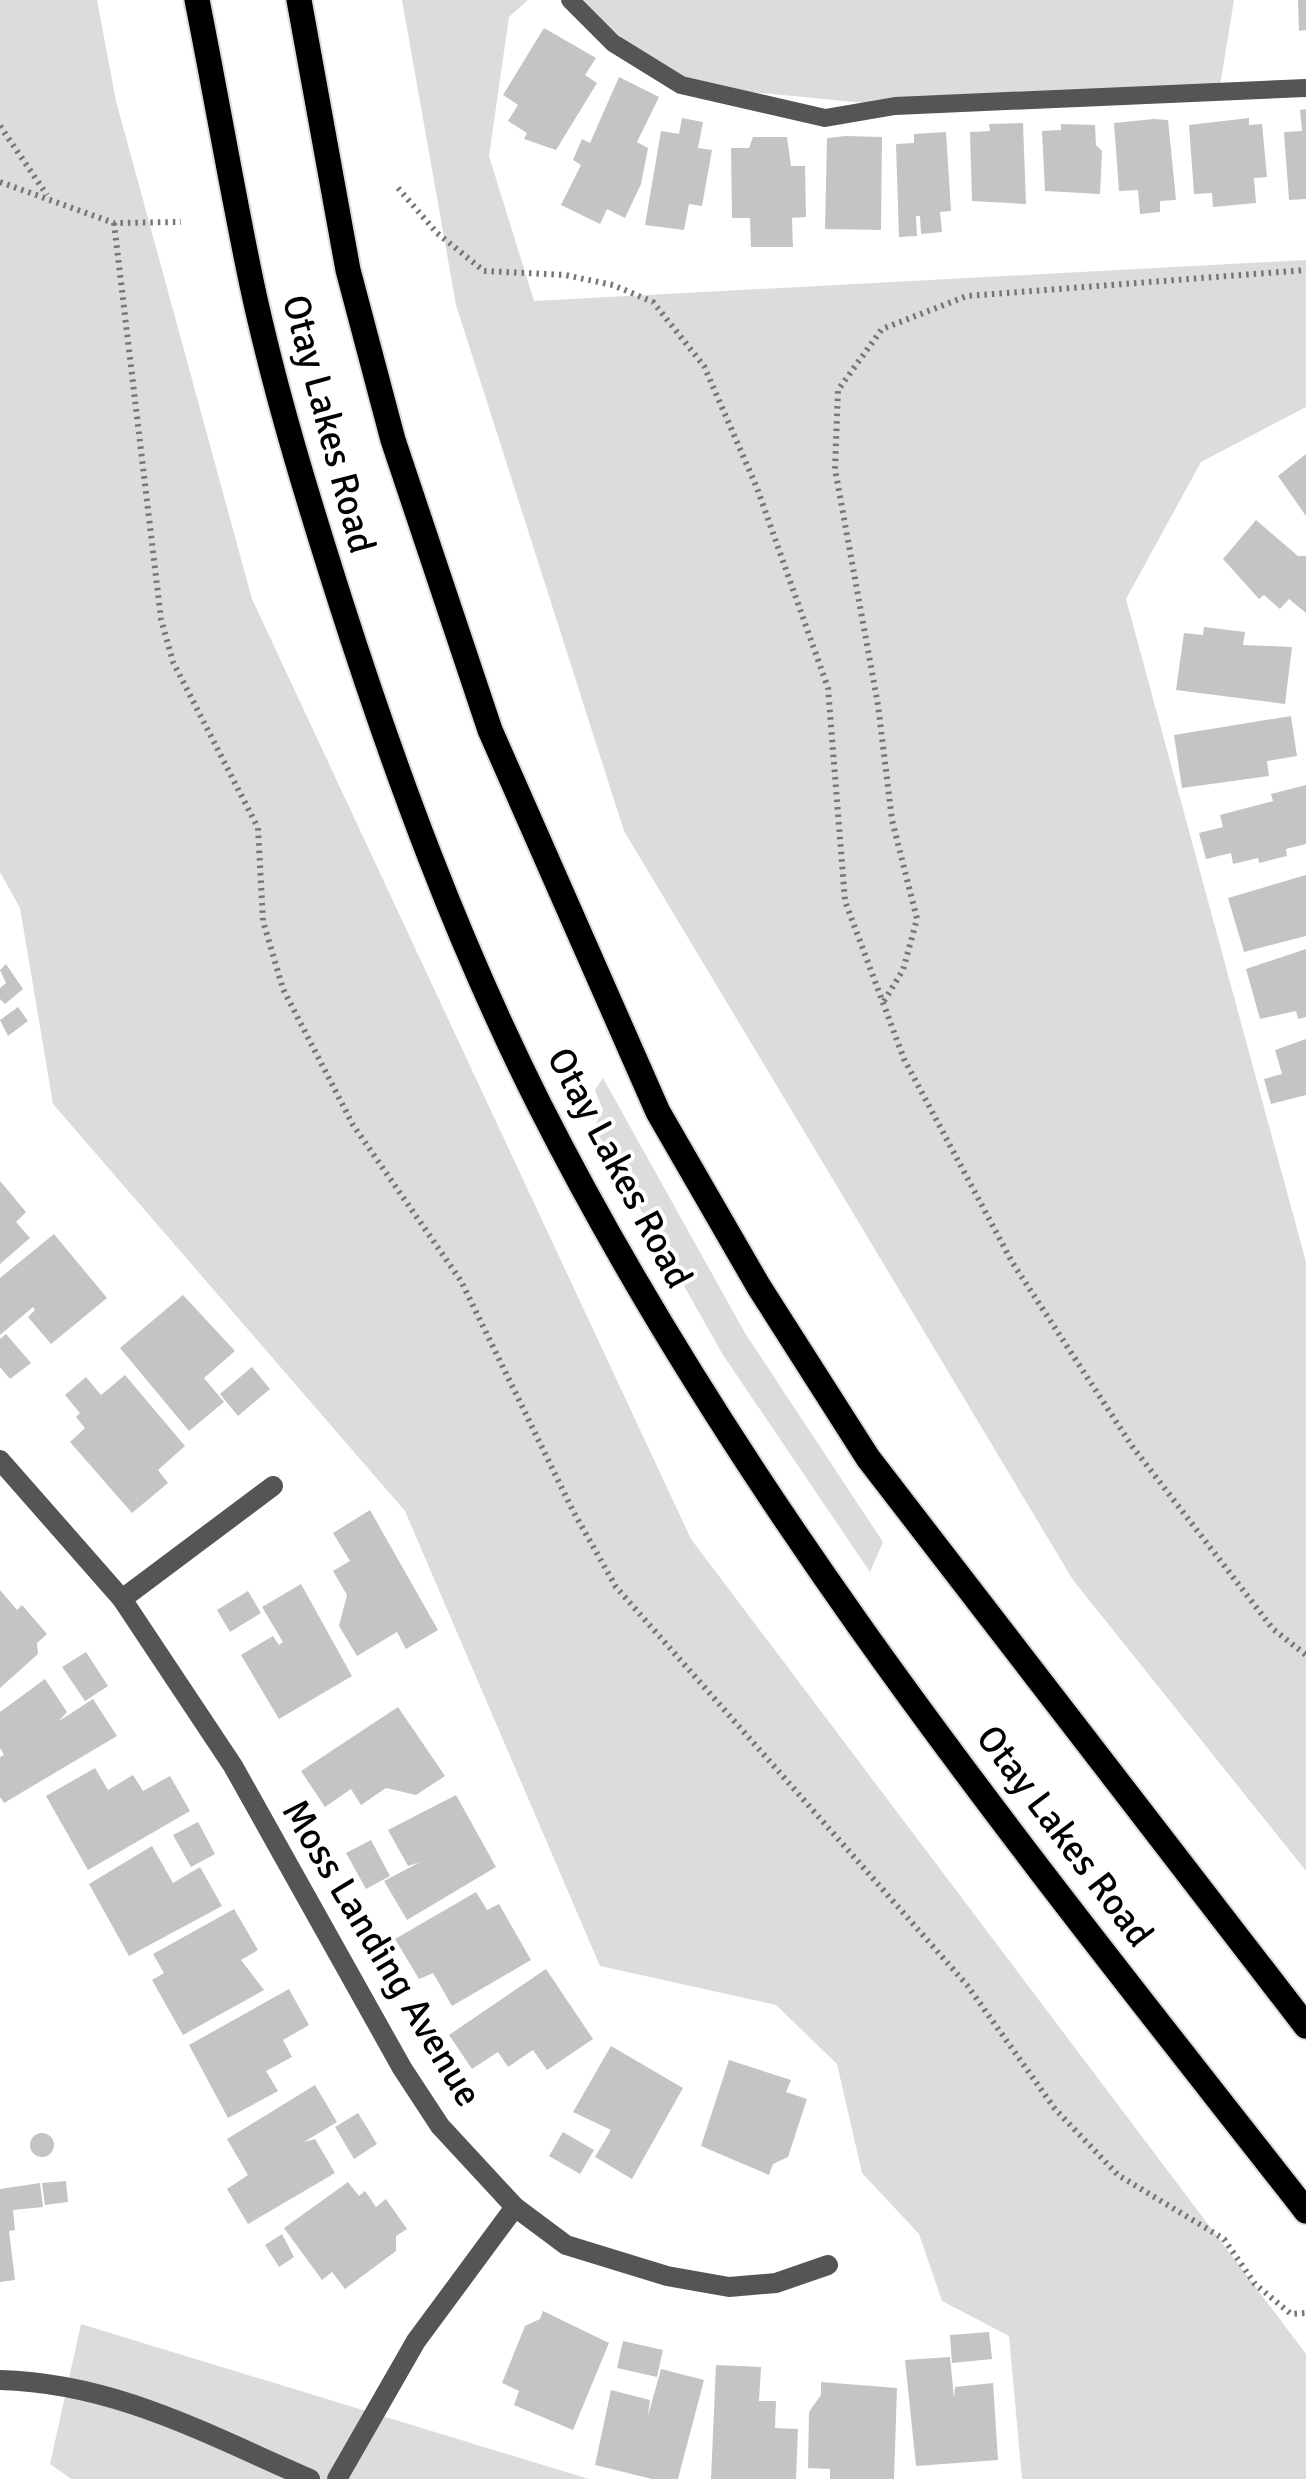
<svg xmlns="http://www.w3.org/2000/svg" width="1306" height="2479" font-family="Signika,sans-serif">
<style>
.green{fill:#dcdcdc}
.building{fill:#c4c4c4}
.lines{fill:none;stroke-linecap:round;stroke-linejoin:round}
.primary-casing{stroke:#dbdbdb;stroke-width:29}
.path{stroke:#777;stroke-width:6;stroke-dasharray:2.5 5;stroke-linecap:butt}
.service{stroke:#555;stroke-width:18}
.minor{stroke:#555;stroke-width:20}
.tertiary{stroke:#555;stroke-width:20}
.primary{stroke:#000;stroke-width:25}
.labels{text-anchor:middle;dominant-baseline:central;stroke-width:8;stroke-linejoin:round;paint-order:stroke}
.street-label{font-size:38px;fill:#000;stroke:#fff}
</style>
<rect width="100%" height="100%" fill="#fff"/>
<!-- green -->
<g class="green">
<polygon points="0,0 97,0 116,101 252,599 691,1539 1306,2354 1306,2479 1022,2479 1009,2336 942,2301 919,2234 862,2173 837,2064 776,2005 600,1966 405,1511 53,1104 20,908 0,872"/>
<polygon points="402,0 528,0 509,17 489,156 534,301 1306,260 1306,407 1201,462 1126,599 1306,1262 1306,1871 1073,1580 624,831 456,305"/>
<polygon points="575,0 1234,0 1219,92 895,106 681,85"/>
<polygon points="603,1078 745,1333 883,1542 870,1572 723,1355 594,1127 603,1110 595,1090"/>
<polygon points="81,2324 589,2479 71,2479 50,2464"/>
</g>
<!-- building -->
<g class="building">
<polygon points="1298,0 1306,0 1306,30 1299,31"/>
<polygon points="544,28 596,58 585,75 597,83 556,150 524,139 527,133 508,121 518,105 503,95"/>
<polygon points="619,77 659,97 637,142 648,148 641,184 625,218 607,209 600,224 561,205 581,165 573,160 582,139 590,143"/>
<polygon points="1306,109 1306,199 1289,200 1284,132 1302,131 1300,110"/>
<polygon points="682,118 703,122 698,148 712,150 702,206 689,204 684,230 645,225 661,131 679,134"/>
<polygon points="1249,118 1249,125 1262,124 1267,177 1254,178 1256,203 1213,207 1212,193 1194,194 1189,125"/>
<polygon points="1154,119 1168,120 1176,200 1160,201 1160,212 1140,214 1138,190 1119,191 1114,123"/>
<polygon points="1023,123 1026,204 972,201 970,132 990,131 989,124"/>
<polygon points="1061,124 1095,125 1096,145 1102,151 1100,194 1045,191 1042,131 1061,130"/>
<polygon points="946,132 951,211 940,212 942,232 921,234 920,216 916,216 917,236 899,237 896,144 914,143 914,134"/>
<polygon points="846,136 882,137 881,230 825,229 827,138"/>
<polygon points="753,137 787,137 791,166 805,166 806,217 792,218 793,247 751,247 750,218 732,218 731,148 749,148"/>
<polygon points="1306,454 1306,516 1278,476"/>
<polygon points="1256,520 1298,556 1306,556 1306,613 1289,599 1280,609 1264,595 1259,599 1223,559"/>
<polygon points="1204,627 1245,632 1243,645 1292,647 1285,704 1176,690 1184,633 1203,635"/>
<polygon points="1291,716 1297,756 1267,761 1269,776 1182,788 1174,735"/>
<polygon points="1306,785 1306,844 1286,849 1287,856 1259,863 1258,858 1233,864 1231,853 1206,859 1199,833 1223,827 1220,815 1273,801 1271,794"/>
<polygon points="1306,875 1306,936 1244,952 1228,898"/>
<polygon points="1306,949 1306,1017 1298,1019 1296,1011 1260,1019 1246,969"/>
<polygon points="6,964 23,989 5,1004 0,999 0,988 6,983 0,970"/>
<polygon points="18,1007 28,1021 8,1036 0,1020"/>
<polygon points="1306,1039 1306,1095 1271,1104 1264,1079 1282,1074 1275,1050"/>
<polygon points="0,1181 26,1212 16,1222 30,1238 0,1264"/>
<polygon points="54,1234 107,1298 51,1344 28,1317 35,1310 33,1307 0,1335 0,1278"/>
<polygon points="183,1295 235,1351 204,1378 224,1402 189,1431 120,1348"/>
<polygon points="6,1334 31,1363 10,1379 0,1367 0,1339"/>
<polygon points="252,1367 270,1389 238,1416 220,1394"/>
<polygon points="125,1375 185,1446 158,1470 168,1483 132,1513 70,1442 85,1428 76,1417 80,1413 65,1395 86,1377 101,1395"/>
<polygon points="370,1510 438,1630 406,1649 397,1632 357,1656 339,1626 347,1595 333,1571 350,1561 333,1533"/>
<polygon points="301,1584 352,1676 279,1719 241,1655 273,1636 279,1645 283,1642 262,1607"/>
<polygon points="0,1590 17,1610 22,1605 47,1634 37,1643 38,1654 0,1688"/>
<polygon points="248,1591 261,1613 230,1632 217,1610"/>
<polygon points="86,1652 108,1686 85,1701 62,1667"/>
<polygon points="45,1679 67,1712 59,1721 93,1699 117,1736 4,1803 0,1797 0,1757 4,1755 0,1748 0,1712"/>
<polygon points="398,1707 445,1776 416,1795 386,1788 361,1805 351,1789 325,1807 301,1771"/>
<polygon points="95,1768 108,1790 133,1775 143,1791 170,1776 190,1811 88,1870 46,1796"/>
<polygon points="456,1795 496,1867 407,1920 384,1881 420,1862 408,1866 388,1830"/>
<polygon points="198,1822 215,1854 191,1867 173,1835"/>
<polygon points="371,1840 390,1876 366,1889 346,1853"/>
<polygon points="152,1846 173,1883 200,1867 222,1906 129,1956 89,1884"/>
<polygon points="476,1892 487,1910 499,1904 531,1960 452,2006 433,1973 419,1979 395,1939"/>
<polygon points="234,1909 258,1950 241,1960 264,1990 183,2035 152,1980 164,1973 153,1954"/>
<polygon points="546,1969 593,2039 547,2070 533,2050 508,2067 498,2052 472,2069 449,2035"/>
<polygon points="289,1989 309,2025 283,2040 292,2057 266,2071 278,2091 228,2118 189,2045"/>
<polygon points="611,2046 683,2088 632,2179 595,2157 611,2130 573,2112"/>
<polygon points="729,2060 791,2080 786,2092 807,2099 788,2157 773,2164 769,2175 701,2146"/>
<polygon points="315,2085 337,2122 304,2142 315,2139 335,2173 248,2224 227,2189 248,2175 227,2139"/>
<polygon points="358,2113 377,2144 354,2159 335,2127"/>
<polygon points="563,2132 594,2150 580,2174 549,2156"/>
<circle cx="42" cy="2145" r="12"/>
<polygon points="66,2181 68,2202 45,2205 42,2183"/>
<polygon points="348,2182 359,2196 365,2191 376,2207 386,2199 407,2229 396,2236 396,2251 345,2289 332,2272 322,2280 284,2228"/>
<polygon points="40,2183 43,2207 13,2210 15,2230 9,2231 15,2280 0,2282 0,2189"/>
<polygon points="282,2234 294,2257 279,2267 265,2245"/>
<polygon points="543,2311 609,2343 573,2430 514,2405 519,2391 502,2383 525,2326 540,2319"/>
<polygon points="989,2332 992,2359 952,2363 950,2335"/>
<polygon points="623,2341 663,2350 657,2377 617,2368"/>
<polygon points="950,2357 954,2398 955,2387 993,2383 998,2460 916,2466 905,2360"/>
<polygon points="716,2365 761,2367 759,2401 776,2401 775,2428 798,2429 796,2479 711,2479"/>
<polygon points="661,2369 704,2380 678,2479 652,2479 595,2465 611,2390 650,2400 648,2416"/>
<polygon points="821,2382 897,2388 894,2479 830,2479 830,2469 808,2468 809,2412 821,2395"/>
</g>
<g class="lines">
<!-- primary casing -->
<g class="primary-casing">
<g id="primary">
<path d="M 197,0 C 216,95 232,190 252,285 C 275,392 307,496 340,600 C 395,772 458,943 539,1104 C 742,1506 1030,1858 1306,2211"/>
<polyline points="299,0 348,270 393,440 490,730 658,1112 759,1287 868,1458 1306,2026"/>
</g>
</g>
<!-- path -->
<g class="path">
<polyline points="0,126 47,195"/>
<polyline points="0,182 114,223 181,222"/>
<polyline points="398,188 437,233 484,271 565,275 613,285 653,302 704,366 757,488 828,688 845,901 904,1059 1012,1262 1132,1446 1273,1629 1306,1655"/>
<polyline points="114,223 161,619 173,662 258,828 263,921 283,989 353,1125 461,1281 573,1511 616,1587 967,1985 1055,2109 1118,2175 1224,2239 1255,2284 1291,2314 1306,2313"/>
<polyline points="884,1001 903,970 917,919 892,820 878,705 835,469 838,390 882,329 967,296 1306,270"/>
</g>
<!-- service -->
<polyline class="service" points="570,0 613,43 681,85 825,118 895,106 1306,88"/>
<!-- minor -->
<g class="minor">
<polyline points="0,1460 122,1599 233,1766 402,2068 440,2126 515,2207 566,2245 667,2276 729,2287 776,2283 828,2265"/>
<polyline points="122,1599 273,1486"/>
<polyline points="337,2479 416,2341 515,2207"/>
</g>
<!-- tertiary -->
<path class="tertiary" d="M 0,2380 C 115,2383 206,2434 310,2479"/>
<!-- primary -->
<use href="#primary" class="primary"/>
</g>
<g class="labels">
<!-- street labels -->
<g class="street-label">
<text transform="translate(329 424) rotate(75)">Otay Lakes Road</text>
<text transform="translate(620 1168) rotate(62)">Otay Lakes Road</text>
<text transform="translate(1065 1836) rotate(53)">Otay Lakes Road</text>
<text transform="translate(382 1953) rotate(59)">Moss Landing Avenue</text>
</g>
</g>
</svg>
